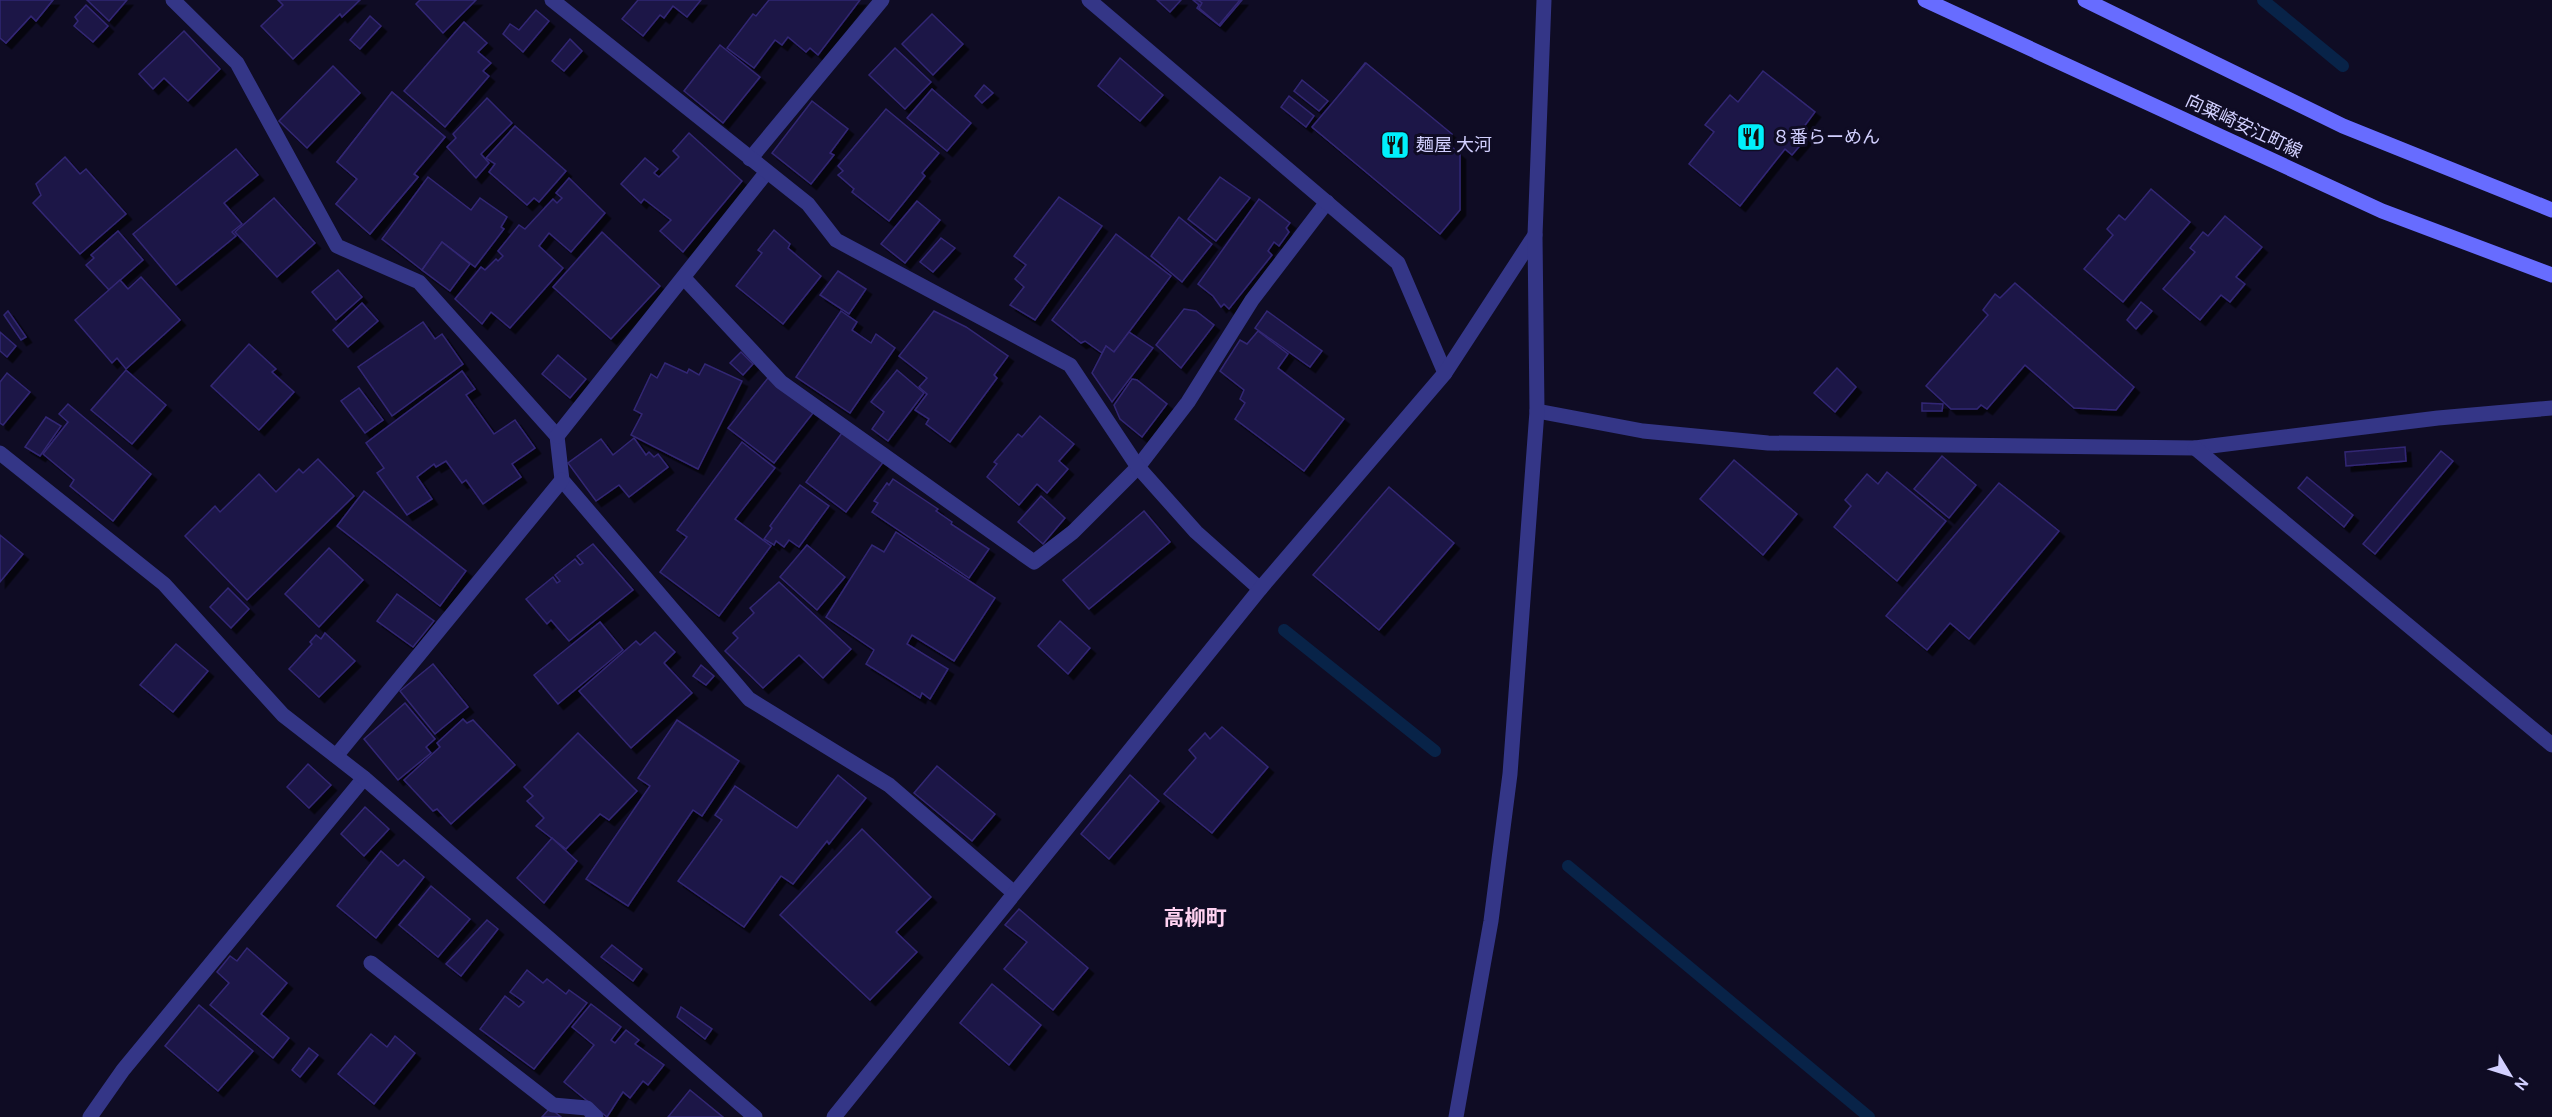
<svg xmlns="http://www.w3.org/2000/svg" width="2552" height="1117" font-family="Cabin,'Noto Sans JP',sans-serif">
<style>
.lines{fill:none;stroke-linecap:round;stroke-linejoin:round}
.stream{stroke:#082348;stroke-width:12}
.building{fill:#1e1747;stroke:#322774;stroke-width:1.5;filter:url(#shadow)}
.service{stroke:#343687;stroke-width:15}
.minor{stroke:#343687;stroke-width:15}
.tertiary{stroke:#343687;stroke-width:15}
.secondary{stroke:#676cff;stroke-width:15}
.labels{text-anchor:middle;dominant-baseline:central;stroke-width:6;stroke-linejoin:round;paint-order:stroke}
.street-label{font-size:18px;fill:#d2d0ff;stroke:#0f0c24}
.poi-label{font-size:18px;fill:#d2d0ff;stroke:#0f0c24;text-anchor:start}
.quarter-label{font-size:21px;font-weight:bold;fill:#ffd2f1;stroke:#0f0c24}
</style>
<defs>
<filter id="shadow"><feDropShadow dx="5.5" dy="5.5" stdDeviation="0" flood-color="#0009"/></filter>
</defs>
<rect width="100%" height="100%" fill="#0f0c24"/>
<g class="lines">
<!-- stream -->
<g class="stream">
<polyline points="2263,0 2343,66"/>
<polyline points="1284,630 1435,751"/>
<polyline points="1568,866 1869,1117"/>
</g>
</g>
<!-- building -->
<g class="building">
<polygon points="0,0 53,0 36,21 31,16 6,43 0,38"/>
<polygon points="0,0 53,0 36,21 31,16 6,43 0,38"/>
<polygon points="87,0 127,0 109,21"/>
<polygon points="278,0 360,0 342,17 340,14 293,59 261,26 283,5"/>
<polygon points="420,0 476,0 443,33 416,4"/>
<polygon points="638,0 701,0 687,17 673,6 664,18 660,15 643,36 622,19"/>
<polygon points="769,0 860,0 818,55 810,48 806,52 788,37 782,45 775,40 754,68 727,48 753,14 756,16"/>
<polygon points="1157,0 1181,0 1170,12"/>
<polygon points="1193,0 1242,0 1220,26 1197,8 1199,5"/>
<polygon points="1198,0 1240,0 1219,25 1199,8 1202,3"/>
<polygon points="86,5 108,26 93,42 74,26 78,21 75,17"/>
<polygon points="536,10 549,21 523,52 503,34 510,24 519,30"/>
<polygon points="932,14 963,44 933,75 902,44"/>
<polygon points="370,16 381,26 360,49 350,40"/>
<polygon points="464,22 487,43 478,52 491,63 483,71 489,76 445,127 404,91"/>
<polygon points="184,31 220,69 188,101 164,78 153,89 139,74"/>
<polygon points="570,39 582,51 564,71 552,61"/>
<polygon points="720,45 760,77 723,123 684,91"/>
<polygon points="895,48 931,82 905,109 869,75"/>
<polygon points="1120,58 1163,95 1140,121 1098,86"/>
<polygon points="1365,63 1451,134 1444,142 1456,152 1458,209 1439,232 1313,128"/>
<polygon points="1366,63 1452,134 1446,142 1460,154 1460,210 1440,234 1312,127"/>
<polygon points="333,66 360,93 307,148 279,121"/>
<polygon points="1763,71 1815,112 1803,128 1810,134 1792,155 1785,149 1740,206 1689,164 1714,132 1705,125 1730,95 1738,102"/>
<polygon points="1302,80 1328,101 1319,111 1294,91"/>
<polygon points="984,85 993,93 982,103 975,96"/>
<polygon points="932,89 971,123 947,151 907,118"/>
<polygon points="392,92 445,137 414,174 418,177 370,234 336,204 357,179 337,162"/>
<polygon points="392,92 445,137 414,174 418,177 370,234 336,204 357,179 337,162"/>
<polygon points="1289,96 1314,116 1306,127 1281,107"/>
<polygon points="487,98 512,123 481,154 489,163 476,178 447,147 456,138 453,134"/>
<polygon points="812,101 848,129 830,153 834,155 811,184 772,153"/>
<polygon points="886,109 939,153 922,173 925,176 889,221 852,192 854,189 838,175 843,171 838,166"/>
<polygon points="515,126 566,171 539,202 534,198 527,205 489,172 495,164 486,158"/>
<polygon points="689,133 742,181 683,252 660,231 671,220 644,199 641,203 621,184 645,158 658,169 654,173 659,177 679,157 673,151"/>
<polygon points="236,149 258,175 224,203 242,224 232,232 236,236 176,285 133,234"/>
<polygon points="65,157 80,174 86,169 126,214 80,254 33,203 41,195 36,184"/>
<polygon points="428,177 471,210 480,198 507,217 501,227 504,229 475,267 442,242 422,270 382,239"/>
<polygon points="1220,177 1250,198 1216,241 1188,219"/>
<polygon points="569,178 605,213 571,252 549,233 539,246 563,268 510,328 491,312 482,324 455,299 481,267 485,270 496,259 498,261 503,256 498,251 519,225 525,229 553,199 557,203 562,198 556,193"/>
<polygon points="2151,189 2190,222 2123,302 2084,269 2113,235 2107,229 2119,215 2125,220"/>
<polygon points="1059,197 1102,226 1035,320 1010,305 1024,287 1015,279 1026,265 1014,256"/>
<polygon points="274,198 315,243 277,277 235,232"/>
<polygon points="1259,199 1290,223 1286,228 1289,232 1279,246 1274,242 1268,251 1272,255 1229,309 1224,304 1221,307 1213,296 1198,284"/>
<polygon points="917,201 940,220 905,263 881,244"/>
<polygon points="2225,216 2262,247 2236,277 2245,284 2230,302 2221,295 2200,320 2163,289 2195,252 2190,248 2203,232 2208,236"/>
<polygon points="1179,217 1212,244 1182,282 1151,256"/>
<polygon points="774,230 790,244 788,248 821,276 783,324 736,286 762,253 758,250"/>
<polygon points="118,231 143,260 109,290 86,265 94,258 91,255"/>
<polygon points="602,232 660,286 611,339 553,287"/>
<polygon points="1116,234 1171,276 1114,352 1106,346 1102,353 1085,341 1081,343 1052,320"/>
<polygon points="941,238 955,248 933,272 920,262"/>
<polygon points="442,242 470,264 450,291 422,270"/>
<polygon points="338,270 362,297 336,320 312,292"/>
<polygon points="838,271 866,289 849,314 820,295"/>
<polygon points="141,277 180,320 126,369 117,358 112,363 75,320 120,280 128,289"/>
<polygon points="2015,283 2134,387 2116,410 2074,408 2025,365 1987,409 1981,405 1977,409 1951,409 1926,386 1988,315 1983,310 1995,294 2000,298"/>
<polygon points="2141,302 2152,311 2136,329 2127,320"/>
<polygon points="362,303 378,321 348,347 333,330"/>
<polygon points="1184,309 1196,311 1214,325 1181,368 1156,345"/>
<polygon points="8,311 26,337 21,340 4,315"/>
<polygon points="841,311 857,322 852,330 871,343 876,334 895,348 850,413 796,377"/>
<polygon points="934,311 966,327 1008,356 994,375 997,378 950,442 926,424 929,419 915,410 927,394 919,387 927,378 899,356"/>
<polygon points="1267,311 1322,351 1310,367 1255,328"/>
<polygon points="423,322 435,339 442,334 463,364 392,416 358,367"/>
<polygon points="1258,331 1288,354 1278,368 1344,419 1304,471 1235,419 1245,403 1240,399 1244,390 1220,371 1240,340 1247,344"/>
<polygon points="0,332 16,346 7,357 0,351"/>
<polygon points="1129,332 1153,348 1112,402 1092,373 1106,346 1114,352"/>
<polygon points="249,344 276,369 272,372 294,392 259,430 211,386"/>
<polygon points="741,352 753,364 743,375 730,363"/>
<polygon points="558,355 586,379 570,398 542,374"/>
<polygon points="665,363 687,373 689,369 699,375 705,364 742,381 698,469 631,435 642,414 634,410 651,374 657,378"/>
<polygon points="1837,368 1856,387 1835,412 1814,393"/>
<polygon points="126,370 166,405 132,444 91,410"/>
<polygon points="897,370 924,393 888,441 872,429 884,412 871,402"/>
<polygon points="462,371 475,389 466,395 494,434 515,420 535,448 512,464 521,477 483,504 466,480 462,483 446,461 436,467 434,464 417,477 432,499 407,515 377,473 384,468 366,443"/>
<polygon points="7,373 30,392 3,425 0,423 0,382"/>
<polygon points="768,378 813,413 774,463 728,428"/>
<polygon points="1132,379 1137,380 1167,404 1142,437 1120,419 1114,405"/>
<polygon points="359,388 383,420 365,433 341,401"/>
<polygon points="1922,403 1943,404 1942,411 1922,411"/>
<polygon points="68,404 151,474 113,521 70,486 74,480 43,454 68,422 59,414"/>
<polygon points="1040,416 1074,444 1059,461 1068,469 1047,493 1037,484 1019,505 987,477 997,464 994,462 1018,434 1022,437"/>
<polygon points="46,417 61,426 40,456 25,447"/>
<polygon points="844,430 884,461 846,512 806,482"/>
<polygon points="634,438 646,455 649,452 654,457 658,454 668,467 629,497 619,485 596,501 568,463 601,439 613,455"/>
<polygon points="742,442 775,468 735,519 771,546 719,616 660,572 687,537 677,530"/>
<polygon points="2405,447 2406,461 2346,466 2345,452"/>
<polygon points="2441,451 2453,461 2375,554 2363,544"/>
<polygon points="1942,456 1976,485 1949,518 1914,489"/>
<polygon points="318,459 354,496 247,600 185,536 215,506 220,512 259,474 276,492 299,469 303,473"/>
<polygon points="1734,460 1797,514 1763,555 1700,499"/>
<polygon points="1887,472 1946,521 1897,581 1834,527 1851,506 1845,500 1867,474 1878,484"/>
<polygon points="2307,477 2353,515 2344,527 2298,488"/>
<polygon points="893,479 938,509 936,511 952,522 951,524 989,549 969,578 872,512 878,503 874,501 887,483 889,485"/>
<polygon points="1999,483 2059,531 1969,639 1950,623 1927,650 1886,616"/>
<polygon points="800,485 829,506 799,547 789,540 784,547 776,541 774,545 764,539 772,528 770,526"/>
<polygon points="1389,487 1454,543 1379,630 1313,575"/>
<polygon points="364,491 466,571 440,606 337,526"/>
<polygon points="1041,496 1065,518 1043,544 1018,522"/>
<polygon points="1144,511 1170,542 1089,609 1063,580"/>
<polygon points="896,532 995,598 954,661 912,635 907,644 948,669 930,699 922,693 920,698 866,664 874,650 826,617 872,545 884,552"/>
<polygon points="0,535 23,554 0,582"/>
<polygon points="593,544 633,590 569,641 551,620 547,624 526,599 553,577 557,583 560,581 555,575 575,559 580,565 583,563 577,556"/>
<polygon points="807,545 845,577 817,610 780,577"/>
<polygon points="329,548 363,580 319,627 285,594"/>
<polygon points="779,582 851,649 823,678 799,655 763,688 725,651 738,638 733,633 754,613 750,608"/>
<polygon points="228,588 249,609 231,628 210,607"/>
<polygon points="397,594 434,621 413,647 377,621"/>
<polygon points="1060,621 1090,648 1068,674 1038,646"/>
<polygon points="600,622 623,650 558,704 534,675"/>
<polygon points="655,632 675,652 664,663 692,693 631,748 579,691 636,641 640,645"/>
<polygon points="325,633 355,661 319,697 289,669 312,644 310,642 316,635 321,639"/>
<polygon points="176,644 208,671 173,712 140,685"/>
<polygon points="433,664 468,707 435,734 400,691"/>
<polygon points="701,665 714,676 706,685 693,676"/>
<polygon points="405,703 435,739 426,747 431,753 398,780 364,739"/>
<polygon points="463,719 467,723 473,720 515,765 451,824 437,809 433,811 404,780 440,747 437,743"/>
<polygon points="677,720 739,761 702,816 693,810 628,906 586,879 650,786 638,778"/>
<polygon points="1222,727 1268,767 1212,833 1164,794 1196,758 1189,750 1205,733 1210,739"/>
<polygon points="578,733 637,791 609,820 600,814 566,849 536,826 544,818 527,801 533,796 524,787"/>
<polygon points="308,764 331,785 309,808 287,787"/>
<polygon points="937,766 995,814 972,841 914,793"/>
<polygon points="838,775 866,798 829,844 827,841 793,884 781,876 744,927 678,881 722,820 715,815 735,786 797,828"/>
<polygon points="1130,775 1159,801 1109,859 1081,834"/>
<polygon points="365,807 389,829 364,856 341,834"/>
<polygon points="862,829 931,897 896,932 917,952 870,1000 780,915"/>
<polygon points="552,838 577,861 544,903 517,878"/>
<polygon points="381,851 398,866 404,860 424,877 376,938 337,906"/>
<polygon points="431,886 470,919 438,957 399,925"/>
<polygon points="1019,909 1088,968 1053,1010 1004,969 1027,942 1005,925"/>
<polygon points="487,920 498,929 461,976 446,964"/>
<polygon points="612,945 642,969 633,981 601,957"/>
<polygon points="247,948 287,983 261,1014 289,1038 273,1058 210,1005 229,983 217,972 230,956 237,961"/>
<polygon points="527,970 543,983 547,979 566,994 569,990 587,1003 534,1069 480,1029 505,996 519,1007 524,1002 510,992"/>
<polygon points="992,984 1041,1025 1009,1065 960,1023"/>
<polygon points="591,1004 621,1027 611,1040 615,1043 626,1030 639,1040 635,1044 664,1065 648,1085 643,1081 630,1098 623,1092 607,1117 564,1082 594,1045 572,1027"/>
<polygon points="199,1005 253,1051 218,1091 165,1046"/>
<polygon points="681,1007 712,1029 705,1039 677,1017"/>
<polygon points="371,1034 387,1047 395,1036 415,1053 374,1104 338,1074"/>
<polygon points="309,1048 318,1055 300,1077 292,1070"/>
<polygon points="690,1090 723,1117 668,1117"/>
<polygon points="550,1108 561,1117 542,1117"/>
</g>
<g class="lines">
<!-- service -->
<g class="service">
<polyline points="173,0 237,63 337,246 419,282 557,436 562,480 749,699 889,785 1013,892"/>
<polyline points="750,159 882,0"/>
<polyline points="684,278 781,382 1034,562 1073,532 1138,467 1188,402 1252,300 1327,202"/>
<polyline points="557,436 766,173"/>
<polyline points="336,756 562,480"/>
<polyline points="371,963 553,1105 587,1108 596,1117"/>
<polyline points="90,1117 123,1070 364,778"/>
</g>
<!-- minor -->
<g class="minor">
<polyline points="552,0 808,204 836,240 1070,365 1138,467 1196,532 1260,589"/>
<polyline points="1089,0 1398,263 1445,373"/>
<polyline points="1537,411 1643,431 1768,443 2195,448 2438,418 2552,408"/>
<polyline points="2195,448 2552,745"/>
<polyline points="0,453 164,584 283,715 364,778 755,1117"/>
</g>
<!-- tertiary -->
<g class="tertiary">
<polyline points="834,1117 1260,589 1445,373 1535,235"/>
<polyline points="1456,1117 1491,921 1510,774 1537,411 1535,235 1544,0"/>
</g>
<!-- secondary -->
<g class="secondary">
<polyline points="1925,0 2382,211 2552,275"/>
<polyline points="2085,0 2343,126 2552,210"/>
</g>
</g>
<!-- icons -->
<defs>
<g id="restaurant-square" transform="scale(1.5)"><rect x="-9" y="-9" width="18" height="18" rx="4" fill="#00f0fb" stroke="#0f0c24"/><path d="M-5-6h1v4h1v-4h1v4h1v-4h1v5L-1.5 .5V6h-2V.5L-5-1ZM5-6V6H3V1.5H1.5Q1.5-4 5-6Z" fill="#111"/></g>
</defs>
<g fill-rule="evenodd">
<use href="#restaurant-square" x="1751" y="137"/>
<use href="#restaurant-square" x="1395" y="145"/>
</g>
<g class="labels">
<!-- street labels -->
<g class="street-label">
<text transform="translate(2244 126) rotate(25)">向粟崎安江町線</text>
</g>
<!-- poi labels -->
<g class="poi-label">
<text x="1772" y="137">８番らーめん</text>
<text x="1416" y="145">麺屋 大河</text>
</g>
<!-- quarter labels -->
<g class="quarter-label">
<text x="1195" y="917">高柳町</text>
</g>
</g>
<!-- north arrow -->
<g transform="translate(2510 1075) rotate(128)" stroke="#0f0c24" stroke-width="4.5" paint-order="stroke">
<path d="M0-4.5L10 22L0 15L-10 22Z" fill="#d2d0ff"/>
<text y="-9" font-size="16" font-weight="bold" text-anchor="middle" fill="#d2d0ff">N</text>
</g>
</svg>
